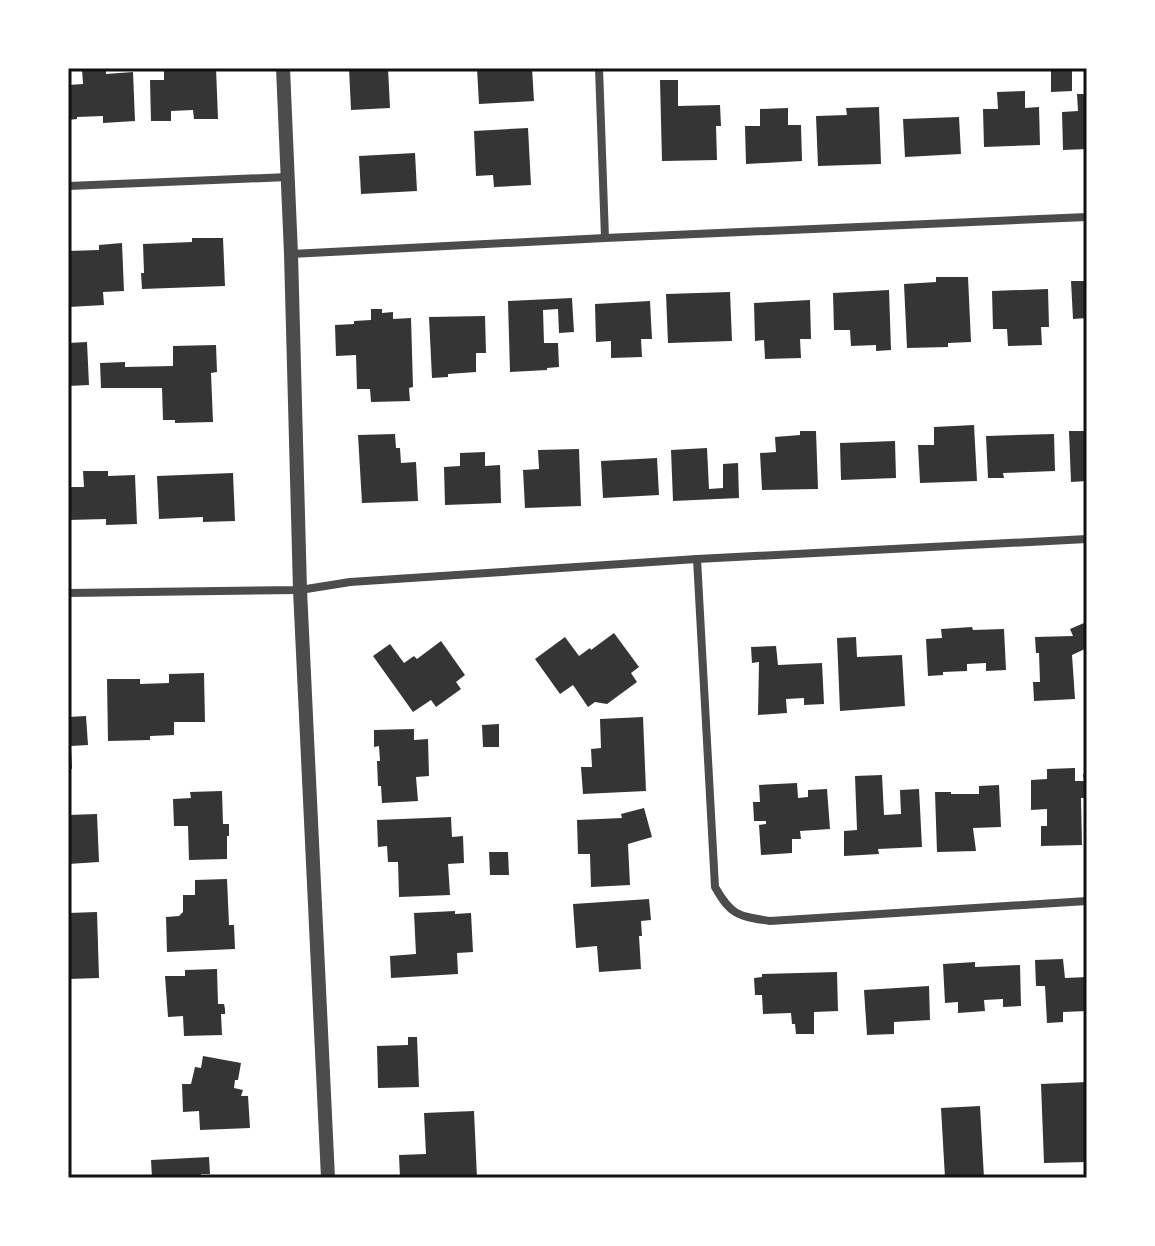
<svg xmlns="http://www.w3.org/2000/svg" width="1155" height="1246" font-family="Cabin,sans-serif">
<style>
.building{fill:#353535}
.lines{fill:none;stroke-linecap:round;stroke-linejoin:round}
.minor{stroke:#4c4c4c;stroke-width:8}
.tertiary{stroke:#4c4c4c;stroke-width:14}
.neatline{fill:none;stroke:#111;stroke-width:3}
</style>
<rect width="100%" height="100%" fill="#fff"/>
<!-- building -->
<g class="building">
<polygon points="106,68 106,74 133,72 135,121 103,123 103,116 77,117 77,119 68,120 68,85 83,84 82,69"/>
<polygon points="164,68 216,68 218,119 194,119 193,110 171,111 171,121 151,121 150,80 164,80"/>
<polygon points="349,68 388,68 390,108 351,110"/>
<polygon points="477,68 532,68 534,101 479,104"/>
<polygon points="1051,68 1072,68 1072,91 1051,92"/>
<polygon points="660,80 678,80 678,106 720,105 721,126 716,126 717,160 662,161"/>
<polygon points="1025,91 1025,108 1039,107 1040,145 984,147 983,109 998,109 997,92"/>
<polygon points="1077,94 1087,94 1087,149 1063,150 1062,112 1078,111"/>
<polygon points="879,107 881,164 818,166 816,116 847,115 846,108"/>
<polygon points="788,108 788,125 801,125 802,161 746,164 745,126 760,126 760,109"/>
<polygon points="959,117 961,154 905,157 903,119"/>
<polygon points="528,128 531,185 494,187 493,175 476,176 474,131"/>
<polygon points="415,153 417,191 361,194 359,156"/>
<polygon points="192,238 223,238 225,286 142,289 141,273 144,273 143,244 192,242"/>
<polygon points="122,243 124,291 103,292 104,305 69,307 68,251 99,250 99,245"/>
<polygon points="936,277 968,277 971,342 948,343 948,347 907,348 904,284 936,282"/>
<polygon points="1071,281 1087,281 1087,318 1073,319"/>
<polygon points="1048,289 1049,327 1041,327 1042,345 1008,346 1007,329 993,329 992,291"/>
<polygon points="889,290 891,350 876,351 876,345 851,346 850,330 834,330 833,293"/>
<polygon points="730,292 732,341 668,343 666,294"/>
<polygon points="572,298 574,332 559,333 558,309 543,310 544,343 558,343 559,367 547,368 547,370 510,372 508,301"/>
<polygon points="810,300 811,339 800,339 801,358 765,359 764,340 755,341 754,303"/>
<polygon points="650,301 652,339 641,339 642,357 611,358 611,341 596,342 595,304"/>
<polygon points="371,309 382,309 382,313 393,312 393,319 411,318 413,387 409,388 410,401 371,402 370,389 357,389 356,355 336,356 335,325 354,324 354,321 371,320"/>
<polygon points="485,316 486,353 476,353 476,372 448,374 448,377 432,378 429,317"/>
<polygon points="87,342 89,385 68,386 68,343"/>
<polygon points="216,345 217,372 211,373 213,422 175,423 175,420 163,420 162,388 101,388 100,363 125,362 125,367 173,366 173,346"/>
<polygon points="974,425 977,481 920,483 918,445 934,445 934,427"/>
<polygon points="800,431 816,431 818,489 762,490 760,453 776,452 775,437 800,435"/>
<polygon points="1069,431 1087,431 1087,481 1071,482"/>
<polygon points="395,434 396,448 400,448 401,463 416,462 418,501 362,503 358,435"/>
<polygon points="1054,434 1055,471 1003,473 1004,478 988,478 986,436"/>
<polygon points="895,441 896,478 841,480 840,443"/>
<polygon points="707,448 709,489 723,488 723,464 738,463 739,498 673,501 671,450"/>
<polygon points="579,449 581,506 525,508 523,470 539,469 538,450"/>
<polygon points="485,452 485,466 500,465 501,503 445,505 444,467 460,466 460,453"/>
<polygon points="657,458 659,495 603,498 601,461"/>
<polygon points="83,471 108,471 108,476 135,475 137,524 106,525 106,519 68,520 68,487 84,487"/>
<polygon points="233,473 235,521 203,522 203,517 159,519 157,476"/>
<polygon points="1084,623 1087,630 1087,648 1072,655 1075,699 1034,701 1033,682 1040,682 1039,653 1036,653 1035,637 1073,636 1070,629"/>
<polygon points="972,627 973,630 1004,629 1006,670 986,671 986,663 967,664 967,671 943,672 943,675 928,676 926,639 942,638 941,629"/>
<polygon points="614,633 639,667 631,673 637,682 607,704 595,702 588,707 573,685 560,694 535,659 565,637 579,656 590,648 591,650"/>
<polygon points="856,637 857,657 902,655 905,706 840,711 837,638"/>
<polygon points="441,641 465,675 456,682 461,689 436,707 431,700 413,712 373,656 390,644 404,663 414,656 417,659"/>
<polygon points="776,646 778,665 822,663 824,704 804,705 804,698 786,699 787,713 758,715 759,662 752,663 751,647"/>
<polygon points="204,673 205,722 174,722 174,735 150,736 150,740 108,741 107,679 140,679 140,684 169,683 169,674"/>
<polygon points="86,716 88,745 71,746 72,769 68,769 68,717"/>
<polygon points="643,717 646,791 583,794 581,767 592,767 591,749 601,748 600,719"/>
<polygon points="499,724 499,747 483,747 482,725"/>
<polygon points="414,729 414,740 428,739 429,776 416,777 418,801 382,803 381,786 378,786 377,761 380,761 379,746 374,747 374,730"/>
<polygon points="1075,768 1075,781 1084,781 1083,774 1087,773 1087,798 1081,798 1082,845 1041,846 1041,826 1047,826 1047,809 1031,810 1031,780 1047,779 1047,769"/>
<polygon points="882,775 884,815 901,814 900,790 919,789 922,847 878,849 879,854 844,856 844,831 857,830 855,776"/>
<polygon points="797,783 798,798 808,797 808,790 827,789 830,829 800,831 801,839 792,839 792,853 761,855 759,825 766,824 766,821 754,821 753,802 760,802 759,785"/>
<polygon points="999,785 1001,827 973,828 976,851 937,852 935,792 951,792 951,794 979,794 979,786"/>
<polygon points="222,791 223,824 229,824 229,836 227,836 227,859 189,860 188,826 174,826 173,799 191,798 190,792"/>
<polygon points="644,808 652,837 628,844 630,885 591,887 590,854 578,854 577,820 622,818 621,814"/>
<polygon points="97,814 99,862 68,864 68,815"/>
<polygon points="451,817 452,837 463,836 464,863 448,864 450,895 399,897 398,862 388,862 387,846 378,847 377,820"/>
<polygon points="489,852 508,852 509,875 490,875"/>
<polygon points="227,879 229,925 234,925 235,949 167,952 166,917 179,916 183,912 183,895 195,895 195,880"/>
<polygon points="649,899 651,920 641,921 642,936 639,936 641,969 599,972 597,946 576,948 573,904"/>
<polygon points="455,911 455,914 471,913 473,952 457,953 458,974 391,978 390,956 416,954 414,913"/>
<polygon points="97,912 99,978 68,979 68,913"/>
<polygon points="1063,959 1065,978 1087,977 1087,1011 1063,1012 1063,1022 1047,1023 1045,986 1036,986 1035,960"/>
<polygon points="975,962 975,967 1020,965 1021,1006 1003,1007 1003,999 984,1000 985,1011 958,1013 958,1002 945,1003 943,964"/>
<polygon points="217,969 218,1004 224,1004 225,1009 225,1014 221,1014 222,1035 184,1036 183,1016 168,1017 165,976 185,976 185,970"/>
<polygon points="837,972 838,1011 814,1012 814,1034 796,1034 795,1024 792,1024 791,1013 763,1014 762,995 755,995 754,978 762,977 762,974"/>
<polygon points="929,986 930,1020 894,1022 894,1034 867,1035 864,990"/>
<polygon points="408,1037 417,1037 419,1087 378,1088 377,1046 408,1045"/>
<polygon points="203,1056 241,1063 238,1080 235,1080 234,1088 243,1090 241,1096 248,1096 250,1128 200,1130 199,1111 183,1112 182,1084 191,1084 195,1067 201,1068"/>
<polygon points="1087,1082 1087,1162 1044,1163 1041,1084"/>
<polygon points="980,1106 984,1178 945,1178 941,1108"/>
<polygon points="474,1111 477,1178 400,1178 399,1155 426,1154 424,1113"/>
<polygon points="209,1157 210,1174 201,1174 201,1178 152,1178 151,1160"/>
</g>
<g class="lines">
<!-- minor -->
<g class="minor">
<polyline points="599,68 605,238"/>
<polyline points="68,186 288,177"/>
<polyline points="291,254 605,238 1087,217"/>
<path d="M 697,559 L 715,887 C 731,915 737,916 770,921 L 1087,901"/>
<polyline points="68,593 300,590 350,582 697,559 1087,539"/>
</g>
<!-- tertiary -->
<polyline class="tertiary" points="283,68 291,254 300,590 328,1178"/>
</g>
<!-- border -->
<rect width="1155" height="1246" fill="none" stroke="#ffffff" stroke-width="140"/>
<rect x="70" y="70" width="1015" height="1106" class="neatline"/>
</svg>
